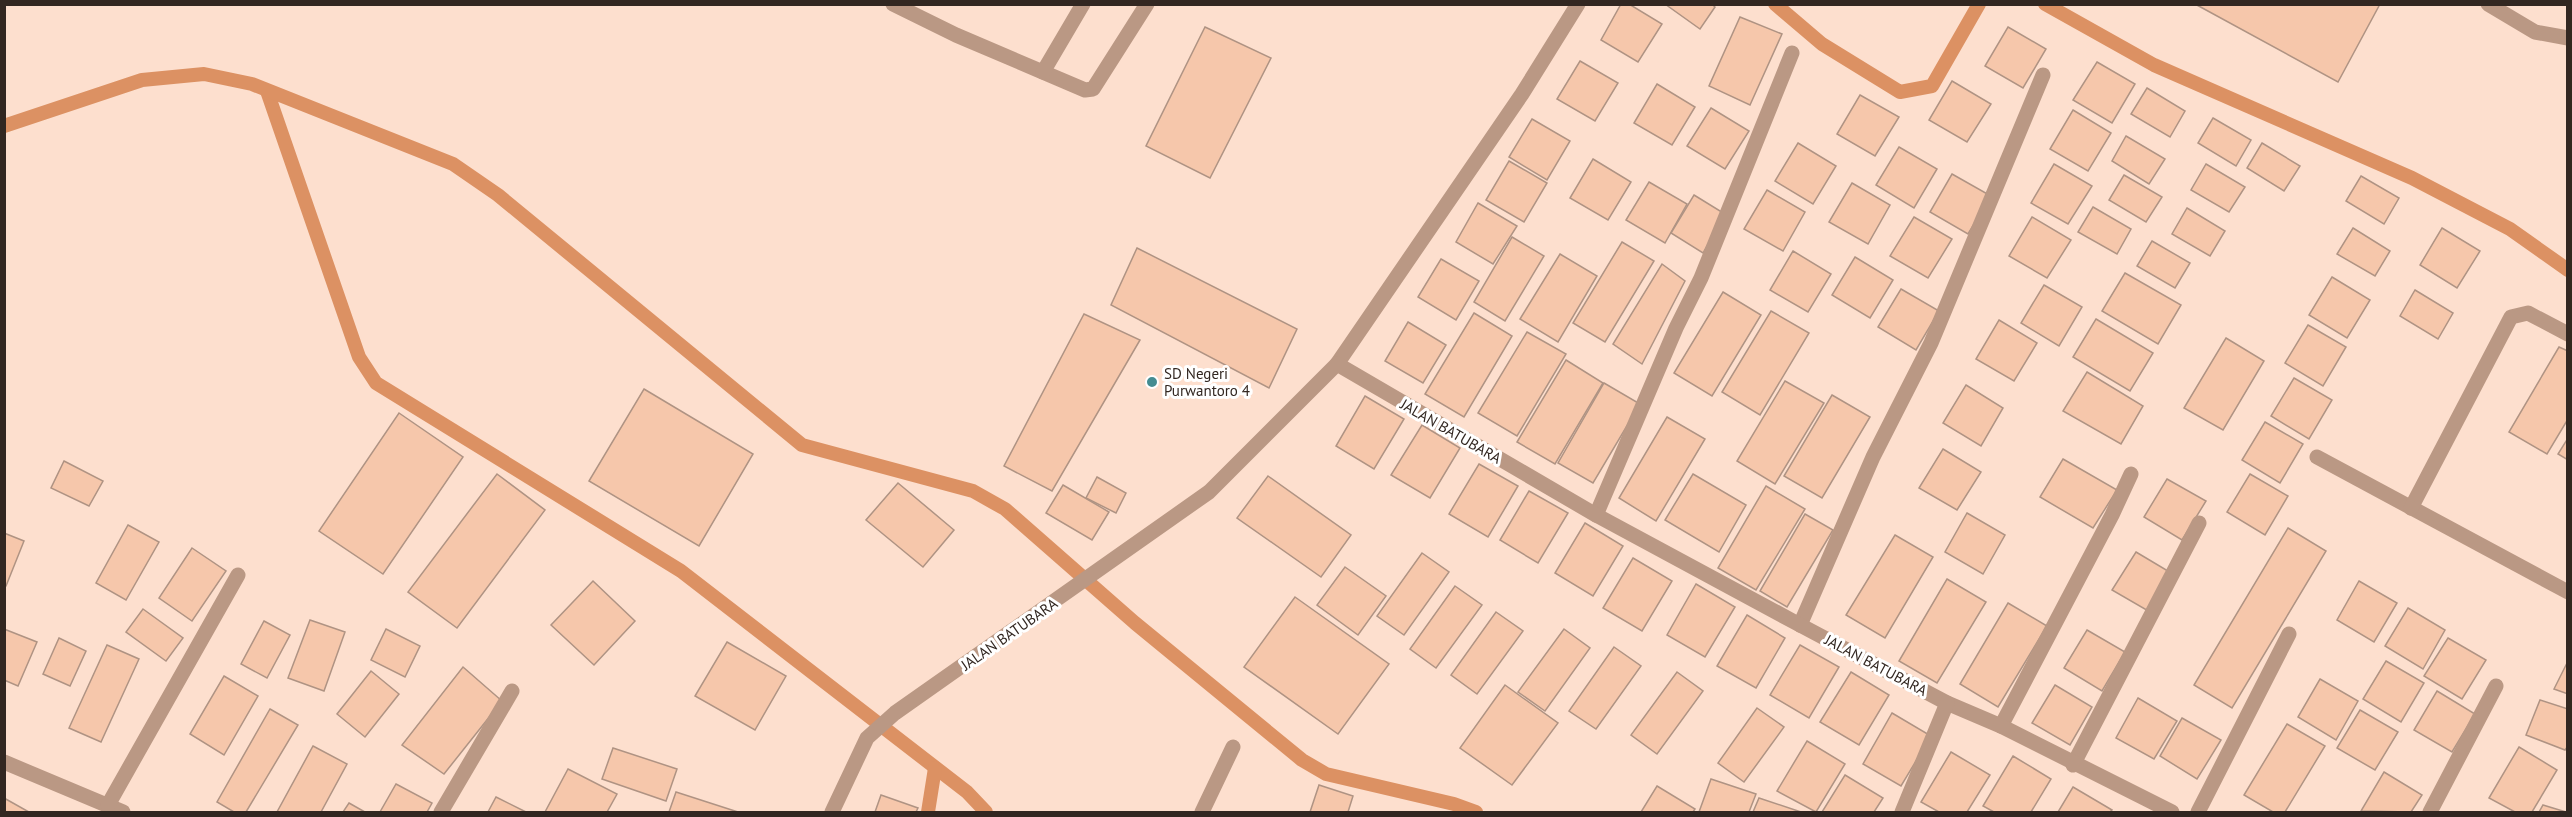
<svg xmlns="http://www.w3.org/2000/svg" width="2572" height="817" font-family="'PT Sans',sans-serif">
<style>
.lines{fill:none;stroke-linecap:round;stroke-linejoin:round}
.stream{stroke:#dc9163;stroke-width:14}
.building{fill:#f6c7ab;stroke:#af9383;stroke-width:1.5}
.service{stroke:#ba9884;stroke-width:15}
.minor{stroke:#ba9884;stroke-width:15}
.poi-dot{fill:#448c91;stroke:#fff;stroke-width:2}
.labels{text-anchor:middle;dominant-baseline:central;stroke-width:6;stroke-linejoin:round;paint-order:stroke}
.poi-label{font-size:15px;fill:#322721;stroke:#fff;text-anchor:start}
.street-label{font-size:15px;fill:#322721;stroke:#fff}
</style>
<rect width="100%" height="100%" fill="#fddfce"/>
<g class="lines">
<!-- stream -->
<g class="stream">
<polyline points="1775,4 1822,44 1900,92 1932,86 1979,4"/>
<polyline points="2045,4 2154,65 2412,178 2510,229 2568,270"/>
<polyline points="267,91 359,357 376,383 681,571 967,792 986,812"/>
<polyline points="4,126 142,80 204,74 252,84 453,164 498,195 802,445 973,491 1005,509 1135,623 1302,760 1326,774 1454,804 1476,812"/>
<polyline points="928,812 935,768"/>
</g>
</g>
<!-- building -->
<g class="building">
<polygon points="1621,4 1629,4 1662,24 1638,62 1601,40"/>
<polygon points="1665,4 1712,4 1715,7 1700,29"/>
<polygon points="2195,4 2380,4 2338,82"/>
<polygon points="1740,17 1782,34 1750,105 1709,86"/>
<polygon points="1205,27 1271,58 1210,178 1146,146"/>
<polygon points="2008,27 2046,49 2023,88 1985,66"/>
<polygon points="1580,61 1618,83 1595,121 1557,99"/>
<polygon points="2097,62 2135,84 2112,123 2073,100"/>
<polygon points="1952,81 1991,104 1967,142 1929,120"/>
<polygon points="1657,84 1695,107 1672,145 1634,123"/>
<polygon points="2147,88 2185,111 2170,137 2131,114"/>
<polygon points="1860,95 1899,117 1875,156 1837,134"/>
<polygon points="1711,108 1749,131 1725,169 1687,146"/>
<polygon points="2073,110 2111,133 2088,171 2050,149"/>
<polygon points="2213,118 2251,140 2236,166 2198,143"/>
<polygon points="1532,119 1570,141 1547,180 1509,157"/>
<polygon points="2126,136 2165,159 2149,184 2112,161"/>
<polygon points="1798,143 1836,166 1813,204 1775,181"/>
<polygon points="2262,143 2300,166 2284,191 2247,168"/>
<polygon points="1899,147 1937,169 1914,208 1876,185"/>
<polygon points="1593,159 1631,182 1608,220 1570,198"/>
<polygon points="1509,161 1547,183 1524,222 1486,200"/>
<polygon points="2054,164 2092,186 2068,224 2031,203"/>
<polygon points="2206,164 2245,187 2229,212 2191,190"/>
<polygon points="1952,174 1991,196 1968,234 1930,212"/>
<polygon points="2124,175 2162,197 2146,222 2109,200"/>
<polygon points="2361,176 2399,198 2384,224 2346,201"/>
<polygon points="1649,182 1687,204 1665,243 1626,220"/>
<polygon points="1852,183 1890,205 1868,244 1829,222"/>
<polygon points="1767,190 1805,212 1783,251 1744,229"/>
<polygon points="1694,195 1725,214 1703,253 1671,233"/>
<polygon points="1478,203 1517,226 1493,264 1456,242"/>
<polygon points="2093,207 2131,229 2117,254 2078,232"/>
<polygon points="2187,208 2225,231 2210,256 2172,234"/>
<polygon points="1914,217 1952,239 1928,278 1890,256"/>
<polygon points="2032,217 2071,240 2047,278 2009,256"/>
<polygon points="2353,228 2390,251 2375,276 2337,254"/>
<polygon points="2442,228 2480,251 2457,288 2420,265"/>
<polygon points="1512,237 1544,256 1505,321 1474,302"/>
<polygon points="2152,241 2190,263 2175,288 2137,266"/>
<polygon points="1622,242 1654,261 1605,342 1573,323"/>
<polygon points="1137,248 1297,329 1269,388 1111,305"/>
<polygon points="1793,251 1831,274 1808,312 1770,290"/>
<polygon points="1560,254 1597,276 1558,342 1520,319"/>
<polygon points="1855,257 1893,280 1870,318 1832,295"/>
<polygon points="1441,259 1479,281 1456,320 1418,297"/>
<polygon points="1662,264 1685,281 1642,364 1613,344"/>
<polygon points="2125,273 2181,305 2158,344 2102,311"/>
<polygon points="2332,277 2370,300 2347,338 2309,315"/>
<polygon points="2044,285 2082,307 2059,346 2021,323"/>
<polygon points="1901,289 1939,311 1916,350 1878,327"/>
<polygon points="2415,290 2453,313 2438,339 2400,316"/>
<polygon points="1723,292 1761,315 1712,396 1674,373"/>
<polygon points="1771,311 1809,333 1760,415 1722,392"/>
<polygon points="1474,313 1512,336 1464,417 1425,394"/>
<polygon points="1084,314 1140,340 1052,491 1004,466"/>
<polygon points="2096,319 2153,353 2130,391 2073,357"/>
<polygon points="1999,320 2037,343 2014,381 1976,359"/>
<polygon points="1408,322 1446,345 1423,383 1385,361"/>
<polygon points="2308,325 2346,347 2323,386 2285,363"/>
<polygon points="1527,332 1566,354 1517,436 1478,413"/>
<polygon points="2226,338 2264,361 2223,430 2184,408"/>
<polygon points="2559,347 2568,351 2568,419 2547,454 2509,432"/>
<polygon points="1566,360 1603,383 1555,464 1517,442"/>
<polygon points="2087,372 2143,406 2121,444 2063,411"/>
<polygon points="2294,378 2332,400 2309,439 2271,416"/>
<polygon points="1785,381 1824,403 1775,484 1737,461"/>
<polygon points="1604,383 1640,404 1593,483 1558,463"/>
<polygon points="1966,385 2003,408 1981,446 1943,423"/>
<polygon points="644,389 753,454 699,546 589,481"/>
<polygon points="1832,395 1870,417 1822,498 1784,476"/>
<polygon points="1365,396 1404,419 1374,469 1336,446"/>
<polygon points="399,413 463,457 383,574 319,531"/>
<polygon points="1667,417 1705,439 1656,521 1619,498"/>
<polygon points="2265,422 2303,444 2280,483 2242,460"/>
<polygon points="1422,425 1460,448 1430,498 1391,475"/>
<polygon points="2568,438 2568,460 2558,454"/>
<polygon points="1943,449 1981,472 1957,510 1919,488"/>
<polygon points="2063,459 2117,490 2093,528 2040,497"/>
<polygon points="64,461 103,481 89,506 51,488"/>
<polygon points="1479,464 1518,486 1488,537 1449,514"/>
<polygon points="497,474 545,510 457,628 408,592"/>
<polygon points="1693,474 1746,505 1719,552 1665,520"/>
<polygon points="2250,474 2288,496 2265,535 2227,512"/>
<polygon points="1268,476 1351,535 1321,577 1237,518"/>
<polygon points="1097,477 1126,493 1116,513 1086,498"/>
<polygon points="2167,479 2206,501 2182,540 2144,517"/>
<polygon points="898,483 954,530 923,567 866,520"/>
<polygon points="1063,485 1109,512 1092,540 1046,513"/>
<polygon points="1766,486 1805,509 1756,590 1718,568"/>
<polygon points="1529,491 1568,513 1538,563 1500,540"/>
<polygon points="1967,513 2005,535 1983,574 1945,552"/>
<polygon points="1805,514 1833,530 1787,607 1760,591"/>
<polygon points="1585,523 1623,546 1593,596 1555,573"/>
<polygon points="128,525 159,542 126,600 96,583"/>
<polygon points="2288,528 2326,551 2232,708 2194,685"/>
<polygon points="4,533 24,541 6,586 4,586"/>
<polygon points="1895,535 1933,557 1885,638 1846,615"/>
<polygon points="192,548 226,571 192,621 159,598"/>
<polygon points="2136,552 2173,574 2150,612 2112,590"/>
<polygon points="1422,553 1449,572 1404,635 1377,616"/>
<polygon points="1633,558 1672,581 1642,631 1603,608"/>
<polygon points="1345,567 1386,596 1358,635 1317,605"/>
<polygon points="1947,579 1986,602 1937,683 1899,661"/>
<polygon points="593,581 635,621 594,665 551,625"/>
<polygon points="2359,581 2397,603 2374,642 2337,620"/>
<polygon points="1696,584 1735,607 1705,657 1667,635"/>
<polygon points="1455,586 1482,605 1436,668 1410,649"/>
<polygon points="1295,597 1389,664 1338,734 1244,667"/>
<polygon points="2008,603 2047,626 1998,707 1960,684"/>
<polygon points="2408,608 2445,630 2423,669 2385,646"/>
<polygon points="143,609 183,638 166,661 126,632"/>
<polygon points="1496,612 1523,631 1477,694 1451,675"/>
<polygon points="1747,615 1785,638 1756,688 1717,666"/>
<polygon points="310,620 345,632 324,691 288,678"/>
<polygon points="264,621 290,635 267,678 241,664"/>
<polygon points="4,629 37,642 18,686 4,680"/>
<polygon points="386,629 420,646 405,677 371,660"/>
<polygon points="1564,629 1590,648 1545,711 1518,692"/>
<polygon points="2087,630 2125,652 2102,691 2064,668"/>
<polygon points="59,638 86,651 70,686 43,674"/>
<polygon points="2448,638 2486,660 2462,699 2424,676"/>
<polygon points="727,642 786,676 755,730 695,696"/>
<polygon points="107,645 139,659 101,742 69,728"/>
<polygon points="1800,645 1839,667 1809,718 1770,695"/>
<polygon points="1614,647 1641,666 1596,729 1569,711"/>
<polygon points="2386,661 2424,683 2401,722 2363,699"/>
<polygon points="2568,661 2568,694 2554,689"/>
<polygon points="463,667 502,701 444,774 402,745"/>
<polygon points="371,671 399,694 365,737 337,714"/>
<polygon points="1677,672 1703,691 1657,754 1631,735"/>
<polygon points="1851,672 1889,695 1859,745 1820,722"/>
<polygon points="224,676 258,696 224,755 190,734"/>
<polygon points="2320,679 2358,701 2336,740 2298,717"/>
<polygon points="1505,685 1558,723 1512,785 1460,748"/>
<polygon points="2055,685 2092,707 2070,745 2032,723"/>
<polygon points="2437,691 2475,714 2452,752 2414,730"/>
<polygon points="2138,698 2177,721 2154,759 2116,738"/>
<polygon points="2540,700 2568,709 2568,746 2565,750 2526,735"/>
<polygon points="1757,708 1784,727 1744,782 1718,763"/>
<polygon points="270,709 298,725 246,812 234,812 217,802"/>
<polygon points="2360,710 2398,732 2375,770 2337,748"/>
<polygon points="1892,713 1931,736 1901,786 1863,764"/>
<polygon points="2182,718 2221,740 2197,779 2160,756"/>
<polygon points="2287,724 2325,746 2285,812 2273,812 2244,795"/>
<polygon points="1807,741 1845,764 1816,812 1777,791"/>
<polygon points="313,746 347,764 321,812 277,812"/>
<polygon points="2519,747 2557,770 2532,812 2515,812 2489,798"/>
<polygon points="613,748 677,769 666,801 602,779"/>
<polygon points="1951,752 1990,775 1967,812 1939,812 1921,802"/>
<polygon points="2013,756 2051,779 2031,812 1994,812 1983,806"/>
<polygon points="568,769 617,794 607,812 545,812"/>
<polygon points="2384,772 2422,795 2411,812 2361,811"/>
<polygon points="1845,775 1883,798 1874,812 1822,812"/>
<polygon points="1711,779 1756,794 1749,812 1699,812"/>
<polygon points="396,784 432,803 427,812 380,812"/>
<polygon points="1319,785 1353,796 1348,812 1310,812"/>
<polygon points="1657,786 1695,809 1693,812 1641,812"/>
<polygon points="2073,787 2112,810 2110,812 2058,812"/>
<polygon points="676,792 738,812 669,812"/>
<polygon points="881,795 918,808 916,812 875,812"/>
<polygon points="496,797 526,812 488,812"/>
<polygon points="4,798 29,812 4,812"/>
<polygon points="1759,798 1801,812 1753,812"/>
<polygon points="349,803 365,812 343,812"/>
<polygon points="2543,805 2566,812 2539,812"/>
</g>
<g class="lines">
<!-- service -->
<polyline class="service" points="2488,4 2535,32 2568,38"/>
<!-- minor -->
<g class="minor">
<polyline points="893,4 956,35 1085,90 1093,89 1147,4"/>
<polyline points="1043,72 1083,4"/>
<polyline points="1337,364 1522,94 1578,4"/>
<polyline points="2317,457 2568,592"/>
<polyline points="2411,508 2511,317 2528,313 2568,334"/>
<polyline points="1596,515 1676,328 1701,278 1792,53"/>
<polyline points="1800,625 1873,457 1931,343 2043,75"/>
<polyline points="2001,726 2112,515 2131,474"/>
<polyline points="4,762 123,812"/>
<polyline points="2073,765 2199,523"/>
<polyline points="108,805 238,575"/>
<polyline points="441,812 512,691"/>
<polyline points="832,812 867,738 895,713 1209,492 1337,364 1596,515 1800,625 1947,703 2001,726 2172,812"/>
<polyline points="1202,812 1233,747"/>
<polyline points="1902,812 1947,703"/>
<polyline points="2198,812 2289,634"/>
<polyline points="2430,812 2496,686"/>
</g>
</g>
<!-- markers -->
<circle class="poi-dot" cx="1152" cy="382" r="6"/>
<g class="labels">
<!-- poi labels -->
<g class="poi-label">
<text x="1164" y="373">SD Negeri<tspan x="1164" dy="17">Purwantoro 4</tspan></text>
</g>
<!-- street labels -->
<g class="street-label">
<text transform="translate(1451 431) rotate(30)">JALAN BATUBARA</text>
<text transform="translate(1009 634) rotate(-35)">JALAN BATUBARA</text>
<text transform="translate(1876 665) rotate(28)">JALAN BATUBARA</text>
</g>
</g>
<!-- border -->
<rect width="2572" height="817" fill="none" stroke="#322721" stroke-width="12"/>
</svg>
